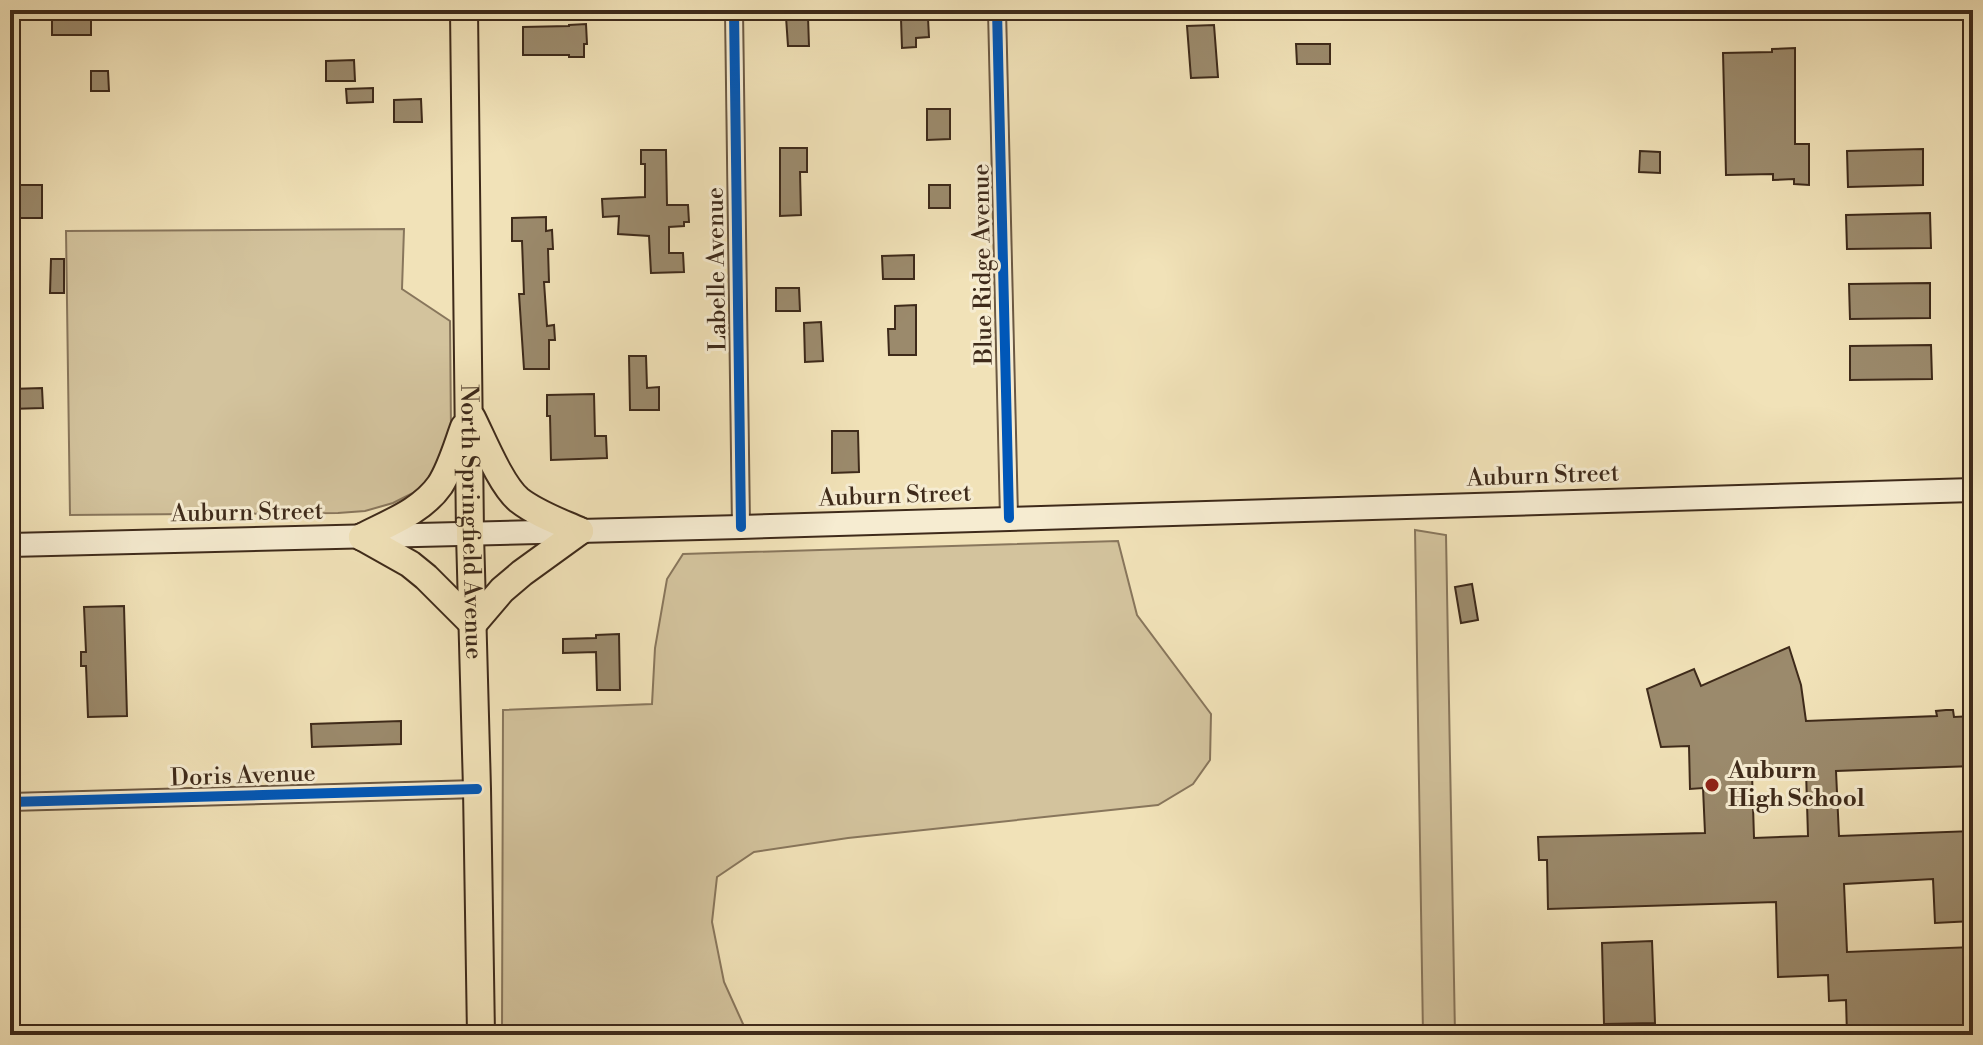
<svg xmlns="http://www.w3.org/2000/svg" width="1983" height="1045" font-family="'Libre Bodoni',serif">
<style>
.green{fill:#d3c39d;stroke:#88765c;stroke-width:2}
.building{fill:#9b8a6c;stroke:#3e2a1a;stroke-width:2;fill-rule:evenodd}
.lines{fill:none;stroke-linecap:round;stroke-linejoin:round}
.street-casing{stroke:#6b5842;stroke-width:20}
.secondary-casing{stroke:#3e2a1a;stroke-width:26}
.primary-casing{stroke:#3e2a1a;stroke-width:30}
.street{stroke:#f6ecd1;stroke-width:16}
.secondary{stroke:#f6ecd1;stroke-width:22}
.primary{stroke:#f1e2b8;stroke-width:26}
.cycleway-casing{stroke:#f6ecd1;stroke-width:15}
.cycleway{stroke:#0057b8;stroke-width:10}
.poi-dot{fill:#8f2418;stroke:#f6ecd1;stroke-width:3}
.labels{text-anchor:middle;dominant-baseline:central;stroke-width:6;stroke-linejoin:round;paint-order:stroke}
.street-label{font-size:24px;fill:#3e2a1a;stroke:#f6ecd1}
.poi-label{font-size:24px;font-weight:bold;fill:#3e2a1a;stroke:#f6ecd1;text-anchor:start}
</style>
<rect width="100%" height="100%" fill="#f1e2b8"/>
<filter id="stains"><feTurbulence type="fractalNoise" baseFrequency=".0025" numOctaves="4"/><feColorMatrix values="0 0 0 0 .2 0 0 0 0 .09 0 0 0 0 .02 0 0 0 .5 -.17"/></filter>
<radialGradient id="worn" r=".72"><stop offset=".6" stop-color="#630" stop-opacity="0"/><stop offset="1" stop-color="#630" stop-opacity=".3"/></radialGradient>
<!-- green -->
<g class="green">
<polygon points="404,229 402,289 450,321 451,430 431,478 413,493 393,503 365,511 338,513 70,515 66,231"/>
<polygon points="1415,530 1446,535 1455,1035 1423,1035"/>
<polygon points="1118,541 1137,615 1211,714 1210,760 1193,784 1158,805 848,838 754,852 717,877 712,922 724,982 748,1035 502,1035 503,710 652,704 655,648 667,579 683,554"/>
</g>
<!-- building -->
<g class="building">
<polygon points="808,16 809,46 788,46 786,17"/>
<rect x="52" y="18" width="39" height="17"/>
<polygon points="928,18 929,37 916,38 916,47 902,48 901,19"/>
<polygon points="586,24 587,44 584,44 584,57 569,57 569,55 523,55 523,27 569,26 569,25"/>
<polygon points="1214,25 1218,77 1191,78 1187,26"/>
<polygon points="1296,44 1330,44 1330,64 1297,64"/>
<polygon points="1795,48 1795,144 1809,144 1809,185 1794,184 1794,179 1773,180 1773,174 1726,175 1723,53 1772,52 1772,49"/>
<polygon points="354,60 355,81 326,81 326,61"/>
<polygon points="91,71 108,71 109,91 91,91"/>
<polygon points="373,88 373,102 347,103 346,89"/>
<polygon points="421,99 422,122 394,122 394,100"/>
<polygon points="927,109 950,109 950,139 927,140"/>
<polygon points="780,148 807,148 807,172 800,172 801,215 780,216"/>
<polygon points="1923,149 1923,185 1848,187 1847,151"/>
<polygon points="641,150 666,150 667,205 688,205 689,222 684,222 684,226 669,227 669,253 683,253 684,272 651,273 649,236 618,234 619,216 603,217 602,199 645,197 645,164 641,164"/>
<polygon points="1640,151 1660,152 1660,173 1639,172"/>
<rect x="10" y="185" width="32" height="33"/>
<rect x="929" y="185" width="21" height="23"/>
<polygon points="1930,213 1931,248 1847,249 1846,215"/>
<polygon points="546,217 546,231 552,230 553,249 548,249 549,282 544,282 547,326 554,325 555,340 549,340 549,369 524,369 519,294 524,294 522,241 512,241 512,218"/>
<polygon points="914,255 914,279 883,279 882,256"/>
<polygon points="51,259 64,259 64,293 50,293"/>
<polygon points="1930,283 1930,318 1850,319 1849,284"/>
<polygon points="776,288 799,288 800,311 776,311"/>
<polygon points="916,305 916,355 889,355 888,329 895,329 895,306"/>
<polygon points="821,322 823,361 805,362 804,323"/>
<polygon points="1931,345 1932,379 1850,380 1850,346"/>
<polygon points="629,356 646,356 647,388 659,387 659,410 630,410"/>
<polygon points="42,388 43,408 10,409 10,389"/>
<polygon points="594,394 595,436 606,436 607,458 551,460 550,416 547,416 547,395"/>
<polygon points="832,431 858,431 859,472 832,473"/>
<polygon points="1472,584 1478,620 1461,623 1455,587"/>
<polygon points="124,606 127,716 88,717 86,666 81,666 81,652 86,652 84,607"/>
<polygon points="619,634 620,690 597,690 596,652 563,653 563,639 596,638 596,635"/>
<path d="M 1789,647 L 1801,685 L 1806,721 L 1937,716 L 1936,711 L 1946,710 L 1953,710 L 1954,717 L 1973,716 L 1973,766 L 1836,771 L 1839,836 L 1973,831 L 1973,921 L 1935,923 L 1933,879 L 1844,884 L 1847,952 L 1973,947 L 1973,1035 L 1847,1035 L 1846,1000 L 1829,1001 L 1828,975 L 1778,977 L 1776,902 L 1548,909 L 1547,860 L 1539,860 L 1538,837 L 1705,833 L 1703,788 L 1690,789 L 1689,746 L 1661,747 L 1647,689 L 1694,669 L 1701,686 ZM 1806,771 L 1808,836 L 1754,838 L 1752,773 Z"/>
<polygon points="401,721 401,744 312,747 311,724"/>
<polygon points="1652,941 1655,1023 1604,1024 1602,943"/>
</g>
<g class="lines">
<!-- street casing -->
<g class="street-casing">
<g id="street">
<polyline points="734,10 741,527"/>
<polyline points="997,10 1009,518"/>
<polyline points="10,802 477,789"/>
</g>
</g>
<!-- secondary casing -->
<g class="secondary-casing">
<polyline id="secondary" points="10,545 741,527 1973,490"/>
</g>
<!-- primary casing -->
<g class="primary-casing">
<g id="primary">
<path id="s1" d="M 464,10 L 470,534 L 477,789 L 481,1035"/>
<path d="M 472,418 C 483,440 501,485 519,500 C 537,514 560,522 580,531"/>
<polyline points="362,537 410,564 426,577 473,624 502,590 522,573 580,531"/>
<path d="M 362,537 C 389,523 422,511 440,485 C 451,468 457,446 464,427"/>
</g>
</g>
<!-- street -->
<use href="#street" class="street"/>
<!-- secondary -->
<use href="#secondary" class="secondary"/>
<!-- primary -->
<use href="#primary" class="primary"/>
<!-- cycleway casing -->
<g class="cycleway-casing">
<g id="cycleway">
<polyline points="734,10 741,527"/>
<polyline points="997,10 1009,518"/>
<polyline points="10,802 477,789"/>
</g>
</g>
<!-- cycleway -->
<use href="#cycleway" class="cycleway"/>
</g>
<!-- markers -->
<circle class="poi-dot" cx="1712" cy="785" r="8"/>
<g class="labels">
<!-- street labels -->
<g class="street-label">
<text transform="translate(983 264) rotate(-91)">Blue Ridge Avenue</text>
<text transform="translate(717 269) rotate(-91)">Labelle Avenue</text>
<text transform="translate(1543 476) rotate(-2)">Auburn Street</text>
<text transform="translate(895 496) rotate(-2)">Auburn Street</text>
<text transform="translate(247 513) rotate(-1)">Auburn Street</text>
<text stroke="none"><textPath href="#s1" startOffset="512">North Springfield Avenue</textPath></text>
<text transform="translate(243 776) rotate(-2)">Doris Avenue</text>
</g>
<!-- poi labels -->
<g class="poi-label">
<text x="1728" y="771">Auburn<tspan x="1728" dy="28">High School</tspan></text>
</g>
</g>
<!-- margin -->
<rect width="1983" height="1045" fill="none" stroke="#f1e2b8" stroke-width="40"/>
<rect x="12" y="12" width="1959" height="1021" fill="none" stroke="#3e2a1a" stroke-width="4"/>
<rect x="20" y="20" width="1943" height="1005" fill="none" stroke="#3e2a1a" stroke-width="2"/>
<rect width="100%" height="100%" filter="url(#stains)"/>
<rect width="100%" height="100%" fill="url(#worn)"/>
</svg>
